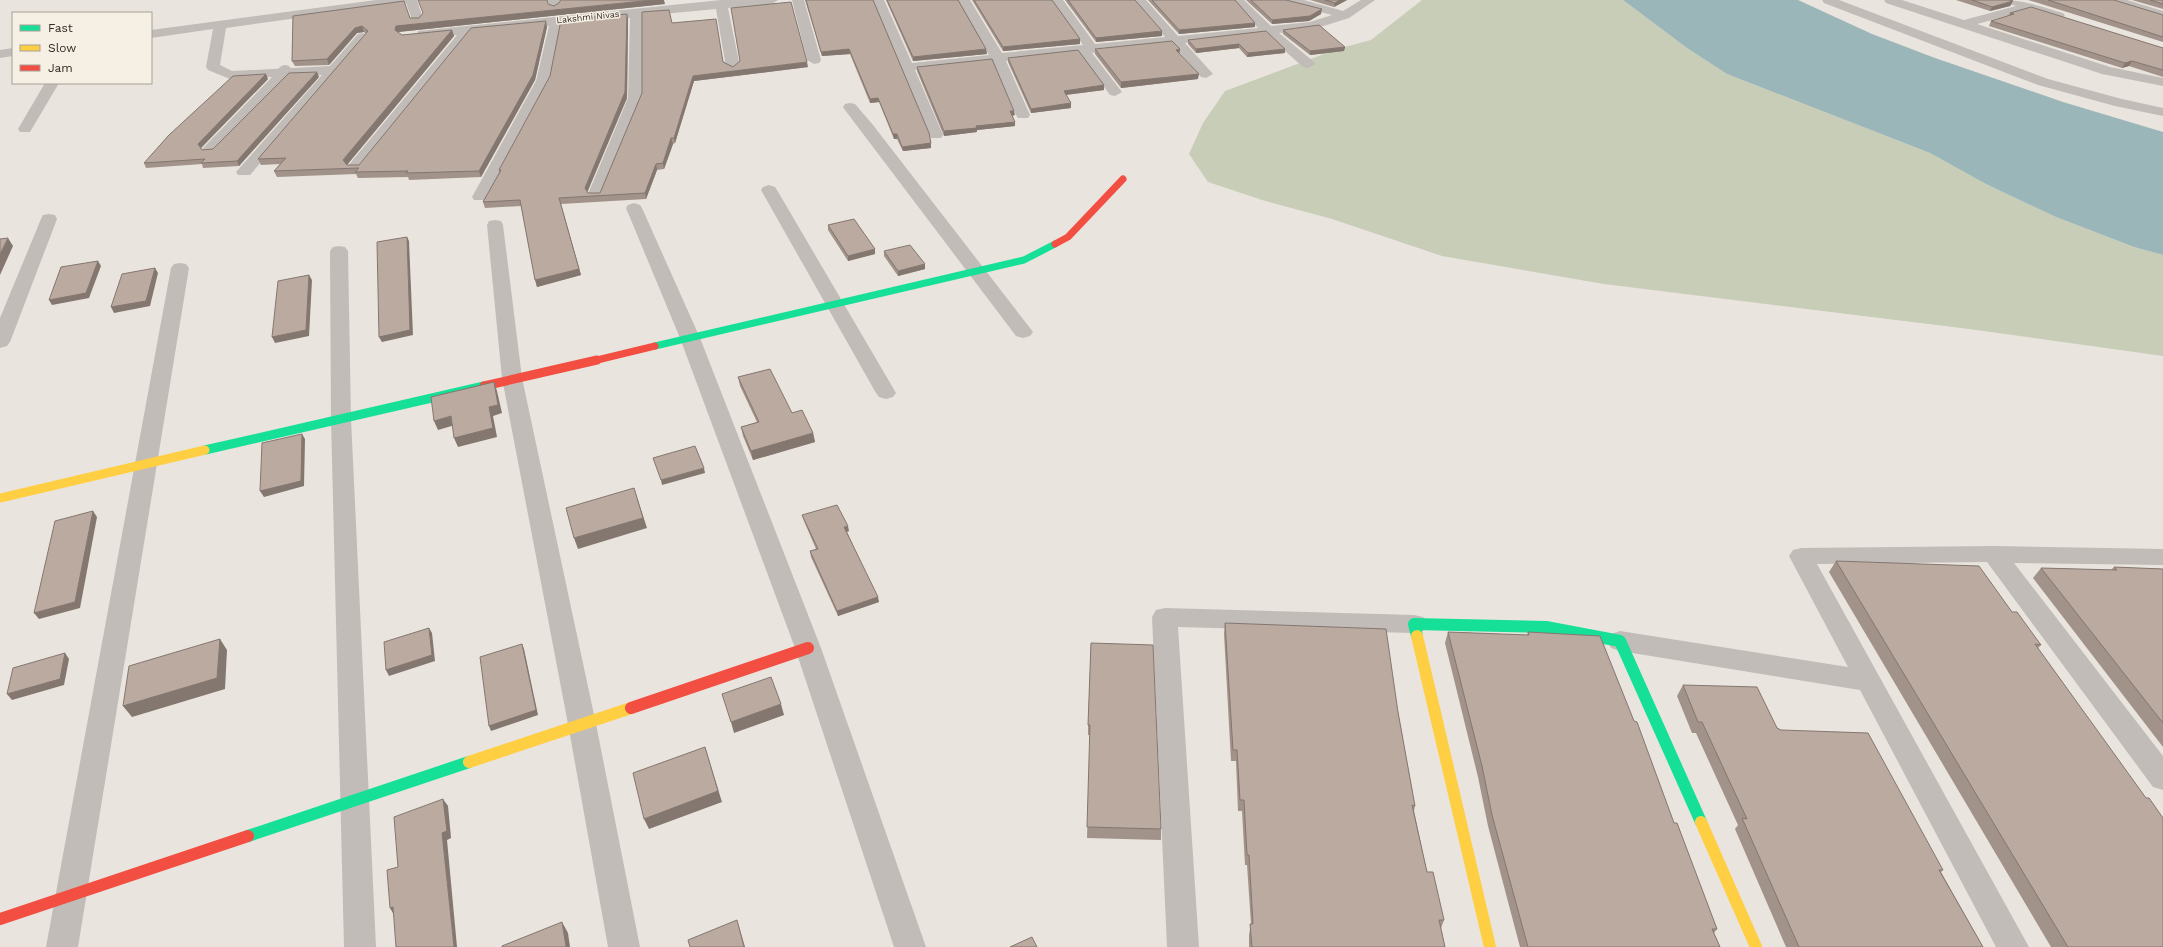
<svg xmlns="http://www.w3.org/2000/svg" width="2163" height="947" font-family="'Work Sans',sans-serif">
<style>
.green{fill:#c8cdb8}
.water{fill:#9bb6b8}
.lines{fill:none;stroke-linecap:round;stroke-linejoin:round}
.street{fill:#c1bcb7;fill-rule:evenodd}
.fast-far2{stroke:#16e098;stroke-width:7}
.fast-far1{stroke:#16e098;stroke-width:9}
.fast{stroke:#16e098;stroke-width:12}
.slow-far1{stroke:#ffcf43;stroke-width:9}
.slow{stroke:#ffcf43;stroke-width:12}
.jam-far2{stroke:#f24e42;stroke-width:7}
.jam-far1{stroke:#f24e42;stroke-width:9}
.jam{stroke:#f24e42;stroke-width:12}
.street-bridge{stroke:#c1bcb7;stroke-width:14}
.wall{fill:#a1928a}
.shaded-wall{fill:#837770}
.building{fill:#bbaaa0;stroke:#837770}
.labels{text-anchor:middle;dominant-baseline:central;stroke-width:3;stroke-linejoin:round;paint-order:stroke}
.far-street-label{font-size:9px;fill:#312a26;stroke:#f6efe4}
</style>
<rect width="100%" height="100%" fill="#e9e4dd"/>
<!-- green -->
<polygon class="green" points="1422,0 1623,0 1687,48 1727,74 1930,153 1986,184 2056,217 2134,247 2163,255 2163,356 1969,329 1604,284 1442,256 1332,219 1262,200 1208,182 1189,154 1203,123 1225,91 1337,49 1371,40"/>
<!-- water -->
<polygon class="water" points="1623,0 1798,0 1872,34 1935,58 2063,102 2163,132 2163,255 2134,247 2056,217 1986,184 1930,153 1727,74 1687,48"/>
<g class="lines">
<!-- street -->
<g class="street">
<polygon points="376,0 417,0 423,19 421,22 413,22 406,3 226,28 220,65 232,71 330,66 358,34 363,33 369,37 250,175 238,175 236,172 322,75 285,76 284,81 214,153 204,153 201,150 204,147 272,77 230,79 208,70 206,67 213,29 151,38 151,30"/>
<polygon points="547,0 559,0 561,6 555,10 551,9"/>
<polygon points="721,0 778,0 772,4 728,8 740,67 733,71 726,67 716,9 642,16 642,98 602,197 590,197 588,194 628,98 630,18 561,24 550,81 486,200 474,200 472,197 536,81 549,26 471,33 360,170 350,170 347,167 457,35 423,38 418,37 417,34 418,31"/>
<polygon points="792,0 804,0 821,60 819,63 814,64 807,60"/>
<polygon points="872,0 884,0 912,63 989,55 958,0 970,0 1002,53 1083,45 1051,0 1063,0 1095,44 1165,37 1133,0 1146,0 1178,36 1258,28 1231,0 1244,0 1271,26 1310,22 1332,15 1286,3 1284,0 1304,0 1343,11 1361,0 1375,0 1349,18 1311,30 1279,33 1313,61 1315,64 1308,68 1303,67 1266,34 1185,43 1213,74 1206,78 1201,77 1172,44 1092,53 1122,92 1115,96 1110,95 1079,53 1006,61 1030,115 1028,118 1018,118 1016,115 993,62 915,70 943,135 941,138 931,138 929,135"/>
<polygon points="1822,0 1839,0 2048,79 2122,99 2163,108 2163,116 2115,106 2038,85 1824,3"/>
<path d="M 1884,0 L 1902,0 L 1964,20 L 2016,6 L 2005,3 L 2003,0 C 2025,0 2042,7 2063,13 L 2065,16 L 2059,20 L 2029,10 L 1977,24 L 2110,67 L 2163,78 L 2163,86 L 2102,74 L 1886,3 Z"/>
<polygon points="2108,0 2127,0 2163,11 2163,19 2110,3"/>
<polygon points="13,48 13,56 0,58 0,50"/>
<polygon points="45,83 59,83 30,132 20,132 18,129"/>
<polygon points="850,103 855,104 873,125 1030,328 1033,332 1030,336 1023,338 1016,336 845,110 843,107 845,104"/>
<polygon points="769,185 775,187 777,190 896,393 893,397 886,399 879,397 876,393 761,190 763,187"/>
<polygon points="634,203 640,205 642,208 700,338 821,648 926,947 894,947 795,648 680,338 626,208 628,205"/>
<polygon points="49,214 55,215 57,219 10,342 7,346 0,348 0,318 41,219 43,215"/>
<polygon points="495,220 501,221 503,225 522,378 596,724 640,947 608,947 568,724 502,378 487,225 489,221"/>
<polygon points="339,246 345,247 348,251 351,419 376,947 344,947 331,419 330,251 333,247"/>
<polygon points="180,263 186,264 189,268 78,947 46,947 171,268 174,264"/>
<polygon points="1994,546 2163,549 2163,565 2014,563 2163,756 2163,790 2153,787 1987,562 1817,564 2029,947 1996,947 1860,690 1620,651 1611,648 1607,641 1611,634 1620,631 1848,667 1789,556 1793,550 1801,548"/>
<polygon points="1165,608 1414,615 1423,617 1427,624 1423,631 1414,633 1178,627 1199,947 1167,947 1152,617 1156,610"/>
</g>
<!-- fast-far2 -->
<polyline class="fast-far2" points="655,346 1024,260 1055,244"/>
<!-- fast-far1 -->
<polyline class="fast-far1" points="205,450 484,386"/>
<!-- fast -->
<g class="fast">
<polyline points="1417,636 1414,624 1546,627 1620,641 1701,822"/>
<polyline points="248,836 469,762"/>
</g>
<!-- slow-far1 -->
<polyline class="slow-far1" points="0,498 205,450"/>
<!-- slow -->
<g class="slow">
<polyline points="1417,636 1490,947"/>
<polyline points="469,762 631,708"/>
<polyline points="1701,822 1756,947"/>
</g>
<!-- jam-far2 -->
<g class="jam-far2">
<polyline points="1055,244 1068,237 1123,179"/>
<polyline points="593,361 655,346"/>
</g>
<!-- jam-far1 -->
<polyline class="jam-far1" points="484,386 597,360"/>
<!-- jam -->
<g class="jam">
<polyline points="631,708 808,648"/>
<polyline points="0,919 248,836"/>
</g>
<!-- street-bridge -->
<polyline class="street-bridge" points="279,78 285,72"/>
</g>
<!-- wall -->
<g class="wall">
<polygon points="805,0 873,0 931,143 931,148 903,151 897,139 894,139 879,102 870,103 850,54 822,56"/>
<polygon points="886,0 958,0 986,49 987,54 913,61"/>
<polygon points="972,0 1052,0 1080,44 1003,51"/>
<polygon points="1065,0 1135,0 1162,36 1096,42"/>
<polygon points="1148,0 1235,0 1255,27 1179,34"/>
<polygon points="1246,0 1286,0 1321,14 1309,21 1272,24"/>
<polygon points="1310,0 1347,0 1334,7"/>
<polygon points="1956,0 2009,0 2013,1 2010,6 1990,11"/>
<polygon points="2028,0 2114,0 2163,15 2163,42 2035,2"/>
<polygon points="2132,0 2163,0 2163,9"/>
<polygon points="548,4 554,6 665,4 398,32 402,35 452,30 454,36 347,165 359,165 547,27 535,80 481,177 409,180 408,177 358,178 356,174 277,177 274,171 280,164 261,165 258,159 366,34 364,32 357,33 329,65 295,66 292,61 293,16 419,18"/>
<polygon points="2010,13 2163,48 2163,77 2129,66 2122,68 1989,26 1991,21 2008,16"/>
<polygon points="628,19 627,98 587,191 588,193 600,193 672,23 724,62 733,67 808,67 694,81 675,143 673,144 664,169 657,170 646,199 561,204 581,275 537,287 521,206 485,208 483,202 499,173 499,170"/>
<polygon points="1283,30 1345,47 1344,51 1310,55 1283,34"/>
<polygon points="1266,31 1285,53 1247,57 1239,48 1196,53 1188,44 1188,40"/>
<polygon points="1095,49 1180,49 1179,54 1198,79 1121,88 1095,54"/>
<polygon points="1008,58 1104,85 1104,90 1066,95 1071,103 1071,108 1031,113 1008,62"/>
<polygon points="917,67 1015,115 1012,116 1015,122 1015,126 977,130 977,132 944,136 917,71"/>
<polygon points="319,77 239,166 203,168 202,164 146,168 144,163 268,79 201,148 202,150 213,149"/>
<polygon points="828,225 875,254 848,261 828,230"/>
<polygon points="884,251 925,269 898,276 884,256"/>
<polygon points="738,377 792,413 813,433 815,442 753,460 743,436 741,427 757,422 740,386"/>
<polygon points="802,515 849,531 847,532 879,602 838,616 811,557 810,551 816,549 804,521"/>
<polygon points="1836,561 2012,612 2041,645 2038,648 2163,947 2051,947 1829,572"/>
<polygon points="2114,567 2163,569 2163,747 2033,578 2041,568 2111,570"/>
<polygon points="1225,623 1398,712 1415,806 1414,811 1427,872 1444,920 1441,928 1445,947 1249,947 1249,935 1251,924 1247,865 1245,865 1242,811 1238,811 1236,761 1231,761 1224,634"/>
<polygon points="1448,632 1527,635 1528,632 1674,823 1717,929 1714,933 1720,947 1520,947 1488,826 1478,777 1445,643"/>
<polygon points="1091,643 1161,829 1161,840 1087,838 1090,735 1088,735 1088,725"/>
<polygon points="1683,685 1777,728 1943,870 1941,872 1983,947 1786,947 1735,829 1738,825 1696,733 1692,733 1677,696"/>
</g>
<!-- shaded-wall -->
<g class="shaded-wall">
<polygon points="653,0 664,0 665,4 398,32 397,35 395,30 396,26"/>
<polygon points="1340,0 1347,0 1334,7 1335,3"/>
<polygon points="2013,1 2010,6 1990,11 1992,7"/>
<polygon points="1322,9 1321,14 1309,21 1272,24 1272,20"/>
<polygon points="627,14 628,19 627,98 587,193 585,188"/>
<polygon points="546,21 547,27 535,80 481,177 479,171"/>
<polygon points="1255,23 1255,27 1179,34 1179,30"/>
<polygon points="362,26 364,32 357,33 329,65 327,59 355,28"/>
<polygon points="452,30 454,36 346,166 343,160"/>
<polygon points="1162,31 1162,36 1096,42 1096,38"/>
<polygon points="1080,39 1080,44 1003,51 1003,47"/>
<polygon points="1239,44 1239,48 1196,53 1196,49"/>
<polygon points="1345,47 1344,51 1310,55 1310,51"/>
<polygon points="849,49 850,54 822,56 821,52"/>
<polygon points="986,49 987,54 913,61 913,57"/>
<polygon points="1180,49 1179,55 1176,50"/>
<polygon points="1285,49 1285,53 1247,57 1248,53"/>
<polygon points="2132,61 2129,66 2122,68 2125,63"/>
<polygon points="807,62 808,67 694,81 675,143 674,138 693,76"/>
<polygon points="317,72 319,77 239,166 237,161"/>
<polygon points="266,74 268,79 200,149 198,144"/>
<polygon points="1199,74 1198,79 1121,88 1121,82"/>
<polygon points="1104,85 1104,90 1064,95 1064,91"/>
<polygon points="878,98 879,102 870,103 870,99"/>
<polygon points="1071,103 1071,108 1031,113 1031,109"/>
<polygon points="1010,111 1014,111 1015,115 1010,116"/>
<polygon points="1015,122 1015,126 977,130 977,132 944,136 944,131 976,126"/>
<polygon points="893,134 897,134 897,139 894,139"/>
<polygon points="671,138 673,144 664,169 663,163"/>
<polygon points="931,143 931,148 903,151 902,147"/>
<polygon points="656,164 657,170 646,199 645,193"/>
<polygon points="559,198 581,275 537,287 535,280"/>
<polygon points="407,237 409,241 413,335 382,342 379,337"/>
<polygon points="8,238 13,246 0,275 0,254"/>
<polygon points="875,249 875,254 848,261 848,256"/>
<polygon points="98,261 101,266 89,298 52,305 49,300"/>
<polygon points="925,264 925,269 898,276 898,271"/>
<polygon points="155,268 158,273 150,306 114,313 111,307"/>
<polygon points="309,275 312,280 309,336 275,343 272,337"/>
<polygon points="494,382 497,391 502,413 493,416 497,437 458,447 454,438 489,407"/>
<polygon points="451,416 455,425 438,430 434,421"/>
<polygon points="813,433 815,442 753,460 751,451"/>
<polygon points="302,434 305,439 304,486 264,497 260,491"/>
<polygon points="704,468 705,473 662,485 661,480"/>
<polygon points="634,488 647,528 578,549 574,538"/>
<polygon points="93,511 97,517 80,608 39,619 34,613"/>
<polygon points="848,526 849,531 845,532 844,527"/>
<polygon points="878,597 879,602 838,616 837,611"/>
<polygon points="429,628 432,633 435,661 389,676 386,670"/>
<polygon points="220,639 227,650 225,689 132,717 123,706"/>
<polygon points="522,644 524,649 538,715 491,731 489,726"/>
<polygon points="65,653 69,659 64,685 12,700 7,694"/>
<polygon points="781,704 784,715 734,733 731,722"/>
<polygon points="705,747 722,802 649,829 644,819"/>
<polygon points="443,799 448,806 451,838 447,840 457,947 454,947 442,833"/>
<polygon points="393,907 394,915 390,908"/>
<polygon points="737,920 740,930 745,947 744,947"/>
<polygon points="562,922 568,933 570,947 566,947"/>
</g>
<!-- building -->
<g class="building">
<polygon points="418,0 547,0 548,4 554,6 560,2 560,0 653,0 396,26 395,30 402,35 452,30 343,160 347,165 359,165 471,28 546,21 533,75 479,171 406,173 408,171 355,172 359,168 274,171 286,158 258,159 368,31 362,26 355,28 327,59 292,61 293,16 404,1 410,18 419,18 423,13"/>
<polygon points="806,0 873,0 929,133 931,143 902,147 897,134 893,134 878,98 870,99 849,49 821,52"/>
<polygon points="887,0 958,0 986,49 913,57"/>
<polygon points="974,0 1052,0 1080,39 1003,47"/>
<polygon points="1068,0 1135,0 1162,31 1096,38"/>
<polygon points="1152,0 1235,0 1255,23 1179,30"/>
<polygon points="1251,0 1286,0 1322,9 1310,16 1272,20"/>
<polygon points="1325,0 1340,0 1335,3"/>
<polygon points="1972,0 2009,0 2013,1 1992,7"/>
<polygon points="2048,0 2114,0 2163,15 2163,37"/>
<polygon points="2150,0 2163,0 2163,4"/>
<polygon points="791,2 807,62 693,76 674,138 671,138 663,163 656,164 645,193 559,198 579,269 535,280 520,200 483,202 501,170 499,170 550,76 561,20 627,14 625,92 585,188 588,193 600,193 642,93 642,12 669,10 672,23 716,19 723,62 733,67 740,61 731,8"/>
<polygon points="2031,7 2163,48 2163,70 2132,61 2125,63 1991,21 2014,14 2010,13"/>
<polygon points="1319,25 1345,47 1310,51 1283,30"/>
<polygon points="1266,31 1285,49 1248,53 1239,44 1196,49 1188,40"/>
<polygon points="1172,41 1180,49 1176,50 1199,74 1121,82 1095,49"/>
<polygon points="1078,50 1104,85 1064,91 1071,103 1031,109 1008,58"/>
<polygon points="992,59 1014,111 1010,111 1015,122 976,126 977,128 944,131 917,67"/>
<polygon points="317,72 237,161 201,163 205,159 144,163 169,135 233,76 266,74 198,144 202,150 213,149 289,73"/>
<polygon points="854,219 875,249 848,256 828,225"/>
<polygon points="407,237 410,330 379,337 377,242"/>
<polygon points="8,238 0,254 0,239"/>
<polygon points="910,245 925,264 898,271 884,251"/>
<polygon points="98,261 86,293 49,300 61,267"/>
<polygon points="155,268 146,301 111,307 122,274"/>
<polygon points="309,275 306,330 272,337 278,281"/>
<polygon points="770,369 792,413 802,410 813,433 751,451 741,427 759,422 738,377"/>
<polygon points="494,382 498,405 489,407 493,428 454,438 451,416 434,421 431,397"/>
<polygon points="302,434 301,481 260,491 262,443"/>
<polygon points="695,446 704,468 661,480 653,458"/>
<polygon points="634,488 643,518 574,538 566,508"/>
<polygon points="837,505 848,526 844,527 878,597 837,611 810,551 818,549 802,515"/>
<polygon points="93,511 75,602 34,613 55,521"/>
<polygon points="1836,561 1979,566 2012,612 2017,612 2041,645 2035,644 2146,798 2149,798 2163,818 2163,947 2068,947"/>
<polygon points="2114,567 2163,569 2163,723 2041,568 2117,570"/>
<polygon points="1225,623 1386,629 1398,712 1415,806 1412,805 1427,872 1433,872 1444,920 1439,920 1445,947 1252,947 1250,924 1253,924 1249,855 1247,855 1244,800 1240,800 1237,750 1233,750"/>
<polygon points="429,628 432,655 386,670 384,642"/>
<polygon points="1448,632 1529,635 1528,632 1600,636 1634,721 1637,722 1674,823 1677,823 1717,929 1712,929 1720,947 1528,947 1492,815 1482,766"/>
<polygon points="220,639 217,678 123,706 129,666"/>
<polygon points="1091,643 1153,645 1161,829 1087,827 1090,725 1088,725"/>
<polygon points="522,644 536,710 489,726 480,657"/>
<polygon points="65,653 60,679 7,694 13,668"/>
<polygon points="771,677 781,704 731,722 722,694"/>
<polygon points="1683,685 1757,687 1777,728 1781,730 1868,733 1943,870 1939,870 1983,947 1799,947 1742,818 1747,819 1702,722 1698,722"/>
<polygon points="705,747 718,791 644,819 633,773"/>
<polygon points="443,799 447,831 442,833 454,947 396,947 393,907 390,908 387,870 398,867 394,817"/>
<polygon points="737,920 744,947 690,947 688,940"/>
<polygon points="562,922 566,947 502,947 502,946"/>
<polygon points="1032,937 1037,947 1010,947"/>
</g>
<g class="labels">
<!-- far-street labels -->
<g class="far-street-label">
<text transform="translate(588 17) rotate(-6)">Lakshmi Nivas</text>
</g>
</g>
<!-- legend -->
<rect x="12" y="12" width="140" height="72" fill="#f6efe4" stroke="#a7a098"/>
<rect x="20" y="25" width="20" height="6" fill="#16e098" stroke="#a7a098"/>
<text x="48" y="32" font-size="12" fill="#312a26">Fast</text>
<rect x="20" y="45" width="20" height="6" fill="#ffcf43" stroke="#a7a098"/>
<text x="48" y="52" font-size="12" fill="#312a26">Slow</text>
<rect x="20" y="65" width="20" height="6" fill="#f24e42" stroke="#a7a098"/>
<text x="48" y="72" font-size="12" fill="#312a26">Jam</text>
</svg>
